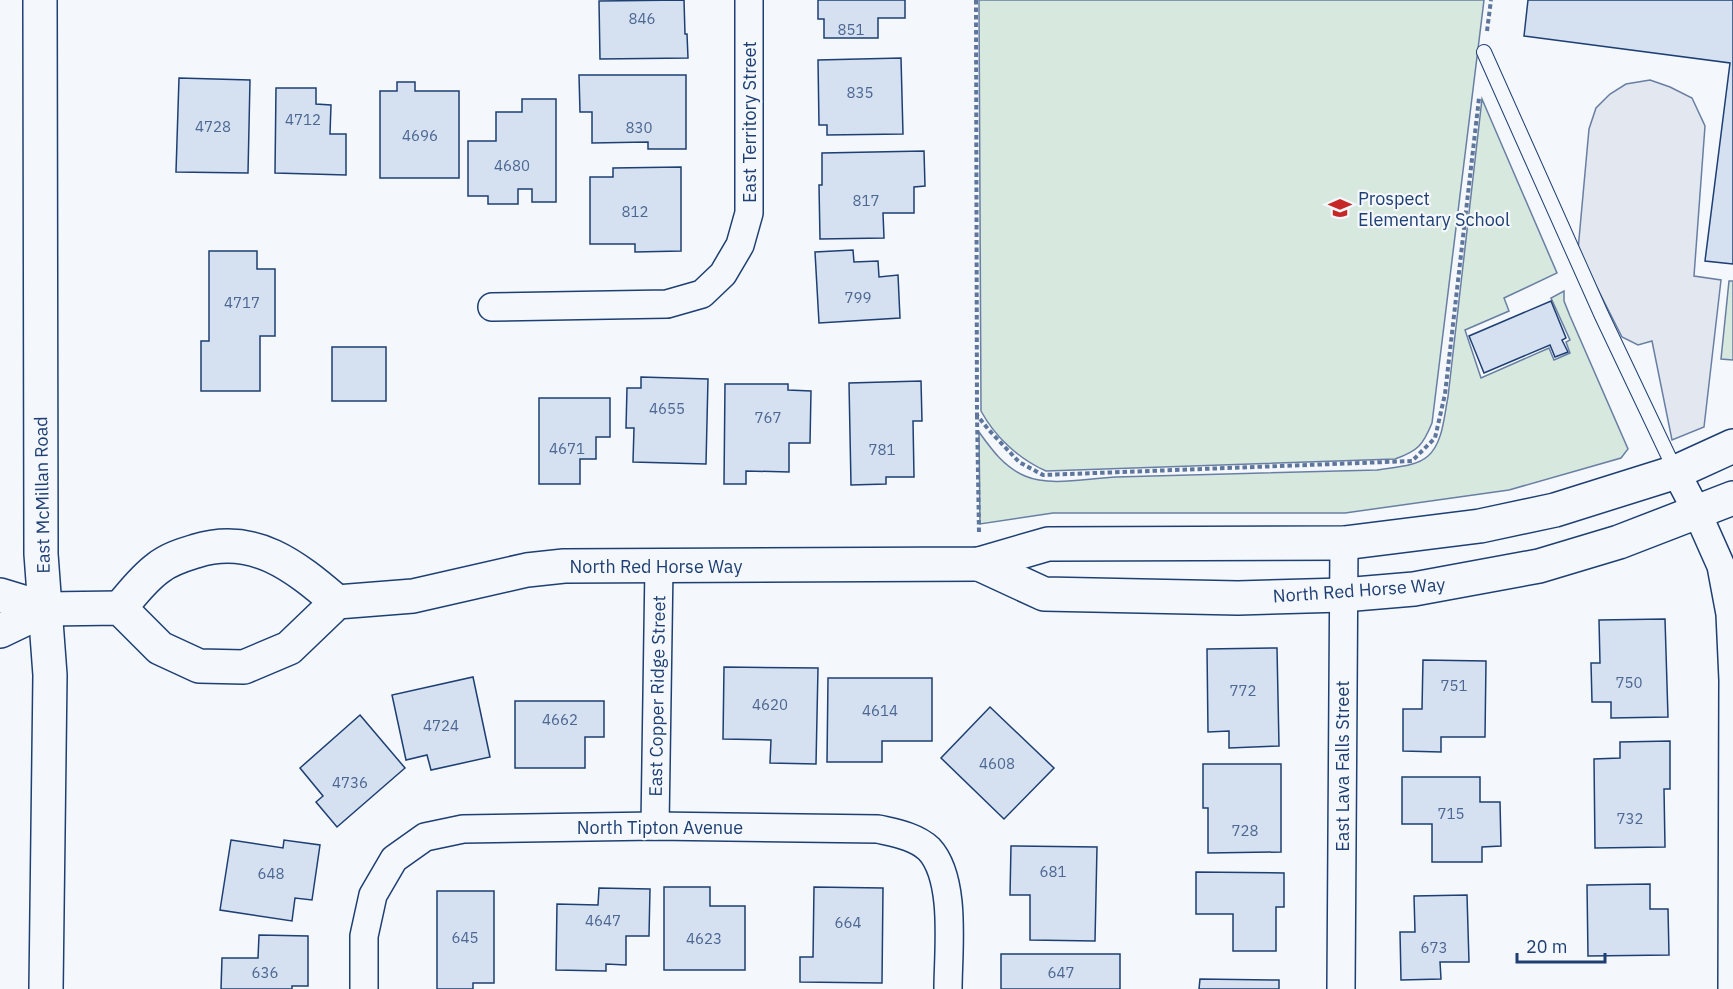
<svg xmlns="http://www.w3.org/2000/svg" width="1733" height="989" font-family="'IBM Plex Sans',sans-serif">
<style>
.green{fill:#d7e8df;stroke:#687fa3;stroke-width:1.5}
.parking{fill:#e3e8f0;stroke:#687fa3;stroke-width:1.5}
.building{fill:#d5e0f0;stroke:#1d3f73;stroke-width:1.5}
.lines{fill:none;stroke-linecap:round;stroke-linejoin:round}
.service-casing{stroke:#1d3f73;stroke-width:16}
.minor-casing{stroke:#1d3f73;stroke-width:30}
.tertiary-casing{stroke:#1d3f73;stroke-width:36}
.secondary-casing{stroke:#1d3f73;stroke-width:36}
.path{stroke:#5e769c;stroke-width:4;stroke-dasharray:4.5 3;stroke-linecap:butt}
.service{stroke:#f4f7fb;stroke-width:14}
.minor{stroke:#f4f7fb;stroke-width:27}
.tertiary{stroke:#f4f7fb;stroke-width:33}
.secondary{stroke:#f4f7fb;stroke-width:33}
.labels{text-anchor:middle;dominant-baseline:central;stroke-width:4.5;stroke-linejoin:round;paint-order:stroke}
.number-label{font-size:15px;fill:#4b6792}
.street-label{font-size:18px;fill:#1d3f73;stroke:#f4f7fb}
.poi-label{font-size:18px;fill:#1d3f73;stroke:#f4f7fb;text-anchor:start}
</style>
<rect width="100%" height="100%" fill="#f4f7fb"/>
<!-- green -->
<g class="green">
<path d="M 979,0 L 1484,0 L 1432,423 C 1423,445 1418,451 1395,459 L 1046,471 C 1019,459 995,437 981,411 Z"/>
<path d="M 1482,99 L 1557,273 L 1504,298 L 1509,311 L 1465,330 L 1481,378 L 1549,348 L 1554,360 L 1570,353 L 1566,342 L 1570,340 L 1551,298 L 1564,291 L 1564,301 L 1570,316 L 1628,449 L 1621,458 L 1509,490 L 1345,513 L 1053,513 L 980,524 L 979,432 C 992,450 1004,467 1025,476 C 1050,487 1089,478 1116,477 C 1203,475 1290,473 1377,470 C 1393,467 1416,467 1428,456 C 1443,443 1444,416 1448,397 Z"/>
<polygon points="1729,281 1733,281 1733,360 1721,359"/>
</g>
<!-- parking -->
<polygon class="parking" points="1650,80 1670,87 1692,98 1705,126 1694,276 1721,280 1704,427 1672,440 1652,341 1638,345 1622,337 1578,250 1589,129 1596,108 1610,94 1626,84"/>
<!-- building -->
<g class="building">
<polygon points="684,0 685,34 687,34 688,58 600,59 599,1"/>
<polygon points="818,0 905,0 905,18 878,18 878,38 824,38 824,19 818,19"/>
<polygon points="1528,0 1733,0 1733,264 1705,261 1730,63 1524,36"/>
<polygon points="901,58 903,134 827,135 827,125 819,125 818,60"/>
<polygon points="579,75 686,75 686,149 648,149 648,142 592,143 592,112 580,112"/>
<polygon points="179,78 250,80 248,173 176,172"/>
<polygon points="397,82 415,82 415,91 459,91 459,178 380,178 380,91 397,91"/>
<polygon points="276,88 316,88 316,104 331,105 330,134 346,134 346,175 275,173"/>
<polygon points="522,99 556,99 556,202 532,202 532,189 518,189 518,204 488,204 488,196 468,196 468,141 496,141 496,112 522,112"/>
<polygon points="924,151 925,186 914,187 914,213 883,213 884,238 820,239 819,185 822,185 822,153"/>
<polygon points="681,167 681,251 635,252 635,244 590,244 590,177 613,177 613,168"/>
<polygon points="853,250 854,262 878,261 879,277 898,275 900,318 819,323 815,252"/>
<polygon points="209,251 257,251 257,269 275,269 275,336 260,336 260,391 201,391 201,341 209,341"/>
<polygon points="1551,301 1566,338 1562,340 1568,352 1555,357 1550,345 1484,373 1469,336"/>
<rect x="332" y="347" width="54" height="54"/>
<polygon points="641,377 708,379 706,464 633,462 634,428 626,428 627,388 641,388"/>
<polygon points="921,381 922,421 913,421 914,477 886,477 886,484 851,485 849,383"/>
<polygon points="725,384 788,384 788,390 811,391 810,443 789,443 789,472 746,471 746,484 724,484"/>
<polygon points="539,398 610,398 610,437 596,437 596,459 580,459 580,484 539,484"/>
<polygon points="1665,619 1668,717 1611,718 1611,702 1592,702 1591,663 1600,663 1599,620"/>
<polygon points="1277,648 1279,746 1229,748 1229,731 1208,732 1207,649"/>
<polygon points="1423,660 1486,661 1485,737 1441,737 1441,752 1403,751 1403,709 1422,709"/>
<polygon points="724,667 818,668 816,764 770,763 771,740 723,739"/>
<polygon points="473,677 490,757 431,770 427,755 406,760 392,695"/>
<polygon points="828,678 932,678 932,741 882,741 882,762 827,762"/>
<polygon points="515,701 604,701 604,737 585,737 585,768 515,768"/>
<polygon points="990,707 1054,768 1004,819 941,758"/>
<polygon points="360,715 405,768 337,827 316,802 323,796 300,768"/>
<polygon points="1670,741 1670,789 1664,789 1665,847 1595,848 1594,759 1620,758 1620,742"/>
<polygon points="1203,764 1281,764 1281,852 1208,853 1208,808 1203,808"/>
<polygon points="1402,777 1480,777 1480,802 1500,802 1501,846 1482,847 1482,862 1432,862 1432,824 1402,824"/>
<polygon points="231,840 283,848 284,840 320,845 312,900 295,898 292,921 220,910"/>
<polygon points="1011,846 1097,847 1095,941 1030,940 1030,895 1010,895"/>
<polygon points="1196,872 1284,873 1284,907 1276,907 1276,951 1233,951 1233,914 1196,914"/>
<polygon points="1650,884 1650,909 1668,909 1669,955 1588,956 1587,885"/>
<polygon points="664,887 710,887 710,906 745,906 745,970 664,970"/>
<polygon points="814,887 883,888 882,983 800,982 800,957 813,957"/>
<polygon points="599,888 650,889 649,936 626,936 626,965 606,964 606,971 556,970 557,904 598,905"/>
<polygon points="437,891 494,891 494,983 473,983 473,989 437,989"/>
<polygon points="1467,895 1469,962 1440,962 1441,979 1401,980 1400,932 1415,932 1414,896"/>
<polygon points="259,935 308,936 308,986 292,986 292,989 221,989 222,958 258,958"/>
<rect x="1001" y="954" width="119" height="35"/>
<polygon points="1200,979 1279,980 1279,989 1199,989"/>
</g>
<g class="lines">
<!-- service casing -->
<g class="service-casing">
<polyline id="service" points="1484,52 1601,314 1676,472"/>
</g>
<!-- minor casing -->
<g class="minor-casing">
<g id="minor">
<polyline points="492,307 667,304 702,294 723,274 740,245 749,213 749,0"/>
<polyline points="1676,472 1697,512 1721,566 1730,614 1733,680 1732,989"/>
<polyline points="655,826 659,566"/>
<path d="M 364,989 L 364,936 L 373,895 L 394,859 L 425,837 L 463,829 L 655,826 L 878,829 C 895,833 915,836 929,849 C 957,879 948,951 948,989"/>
<polyline points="1341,989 1344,543"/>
</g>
</g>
<!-- tertiary casing -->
<g class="tertiary-casing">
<g id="tertiary">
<polyline points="979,564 1044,594 1238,598 1343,595 1414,589 1539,566 1619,542 1733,498"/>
<polyline points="0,595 46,609 120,608 160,648 199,666 244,667 289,648 337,602 413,596 527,570 564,566 979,564 1048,544 1344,543 1480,526 1555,510 1676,472 1733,446"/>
<path d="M 120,608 C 132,594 143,579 158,568 C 169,559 183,555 196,551 C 254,533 295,566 337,602"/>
<polyline points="0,631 46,609"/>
</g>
</g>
<!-- secondary casing -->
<g class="secondary-casing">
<polyline id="secondary" points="40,0 41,554 50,675 46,989"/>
</g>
<!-- path -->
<g class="path">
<polyline points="976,0 977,415 988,429 1019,462 1043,475 1412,461 1435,438 1445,394 1479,98"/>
<polyline points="1487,31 1491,0"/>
<polyline points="977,415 979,533"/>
</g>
<!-- service -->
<use href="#service" class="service"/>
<!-- minor -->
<use href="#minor" class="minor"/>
<!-- tertiary -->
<use href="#tertiary" class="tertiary"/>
<!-- secondary -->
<use href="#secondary" class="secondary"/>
</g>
<!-- icons -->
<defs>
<g id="school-bare" transform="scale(1.8)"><path d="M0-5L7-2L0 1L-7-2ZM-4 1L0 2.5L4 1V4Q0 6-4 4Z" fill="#c62828" stroke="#f4f7fb" stroke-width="2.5" paint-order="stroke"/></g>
</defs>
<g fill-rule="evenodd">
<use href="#school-bare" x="1340" y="208"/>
</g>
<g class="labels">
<!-- number labels -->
<g class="number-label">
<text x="642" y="18">846</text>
<text x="851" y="29">851</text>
<text x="860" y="92">835</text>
<text x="303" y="119">4712</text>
<text x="213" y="126">4728</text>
<text x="639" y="127">830</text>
<text x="420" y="135">4696</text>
<text x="512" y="165">4680</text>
<text x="866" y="200">817</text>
<text x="635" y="211">812</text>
<text x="858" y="297">799</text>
<text x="242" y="302">4717</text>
<text x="667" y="408">4655</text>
<text x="768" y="417">767</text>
<text x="567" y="448">4671</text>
<text x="882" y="449">781</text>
<text x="1629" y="682">750</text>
<text x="1454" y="685">751</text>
<text x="1243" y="690">772</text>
<text x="770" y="704">4620</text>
<text x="880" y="710">4614</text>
<text x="560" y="719">4662</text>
<text x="441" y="725">4724</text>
<text x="997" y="763">4608</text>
<text x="350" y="782">4736</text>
<text x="1451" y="813">715</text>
<text x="1630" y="818">732</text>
<text x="1245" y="830">728</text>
<text x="1053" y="871">681</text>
<text x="271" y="873">648</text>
<text x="603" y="920">4647</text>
<text x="848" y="922">664</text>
<text x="465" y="937">645</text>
<text x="704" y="938">4623</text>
<text x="1434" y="947">673</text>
<text x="265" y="972">636</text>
<text x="1061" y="972">647</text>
</g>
<!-- street labels -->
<g class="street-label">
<text transform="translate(749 122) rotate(-90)">East Territory Street</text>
<text transform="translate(42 495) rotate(-91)">East McMillan Road</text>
<text x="656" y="566">North Red Horse Way</text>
<text transform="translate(1359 590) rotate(-4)">North Red Horse Way</text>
<text transform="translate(657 696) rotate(-89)">East Copper Ridge Street</text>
<text transform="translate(1342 766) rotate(-90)">East Lava Falls Street</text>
<text x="660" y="827">North Tipton Avenue</text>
</g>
<!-- poi labels -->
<g class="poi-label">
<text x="1358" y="198">Prospect<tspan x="1358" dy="21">Elementary School</tspan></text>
</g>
</g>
<!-- scale -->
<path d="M1517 953v9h88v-9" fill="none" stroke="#1d3f73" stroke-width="3"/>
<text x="1526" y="953" font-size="18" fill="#1d3f73" stroke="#f4f7fb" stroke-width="4.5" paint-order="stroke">20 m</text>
</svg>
